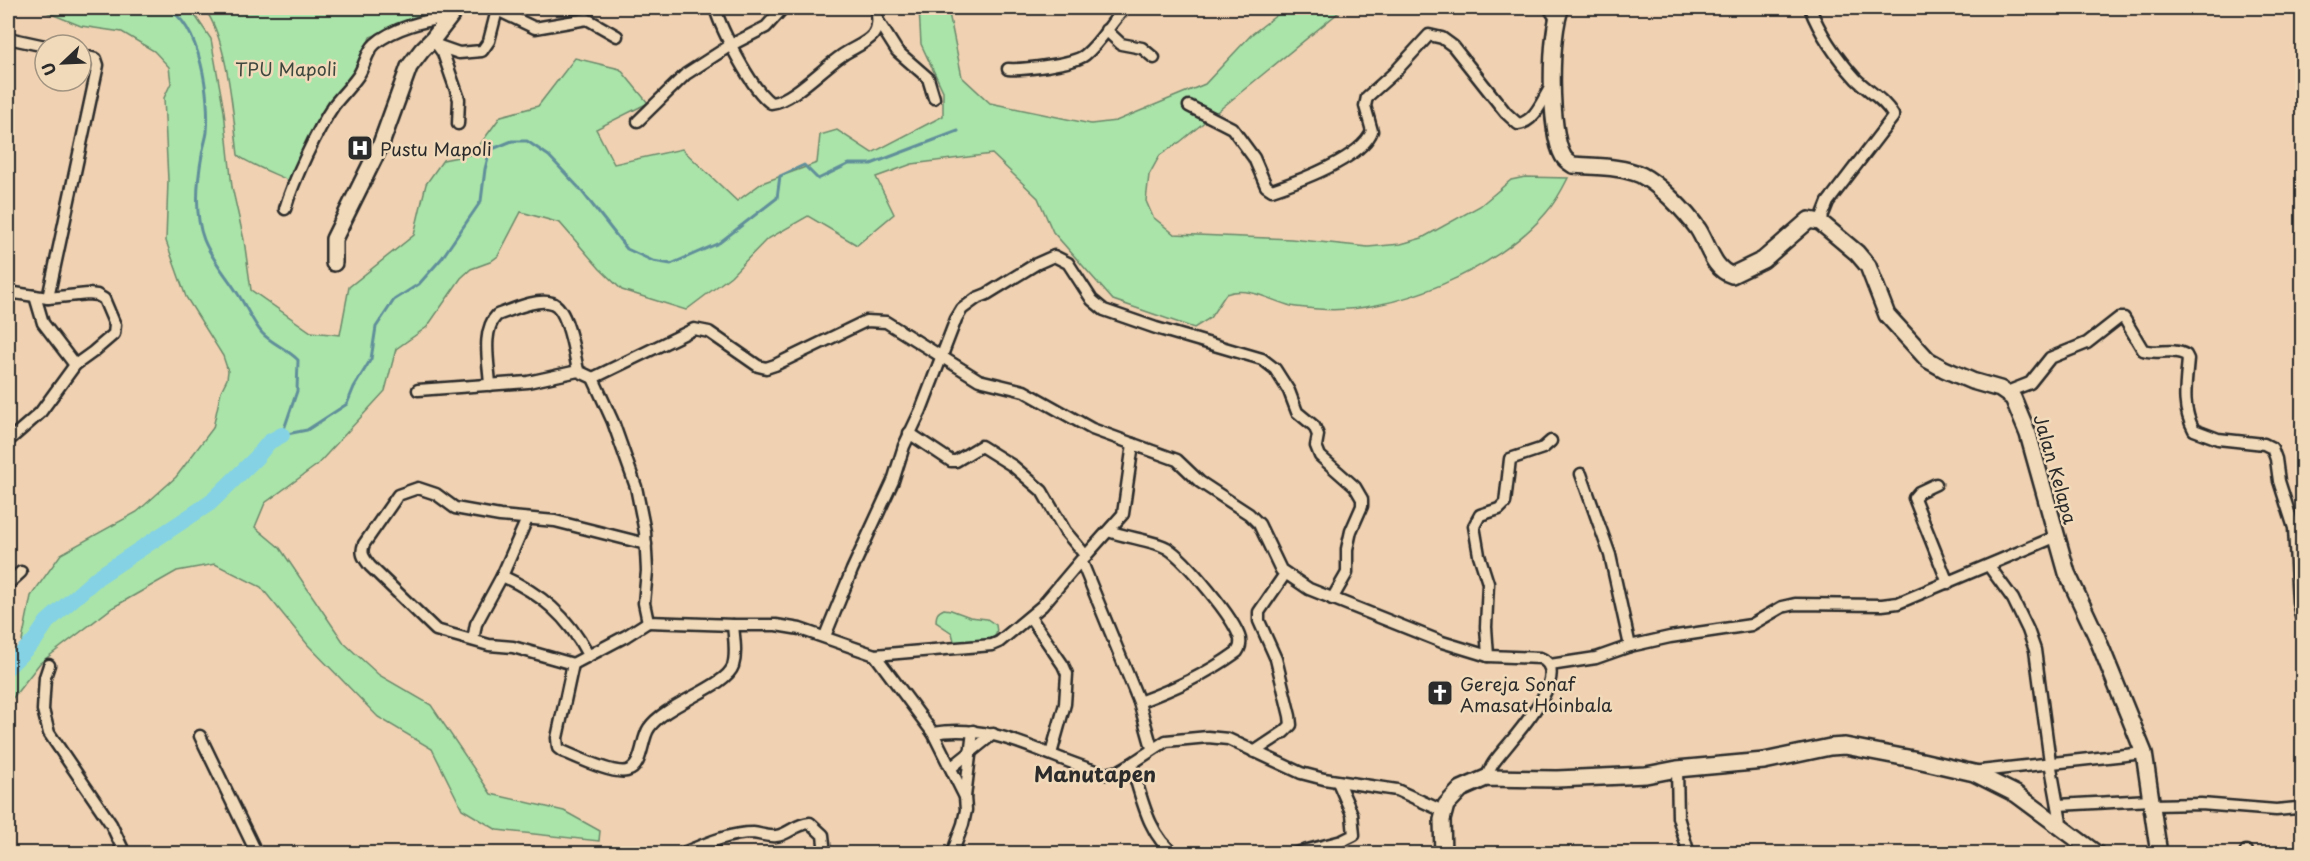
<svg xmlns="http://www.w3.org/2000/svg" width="2310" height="861" font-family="'Playpen Sans',sans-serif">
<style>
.green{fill:#aae4a9;stroke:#6a886a;stroke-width:1.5}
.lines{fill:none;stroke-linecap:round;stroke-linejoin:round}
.stream{stroke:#618f9a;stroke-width:3}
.river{stroke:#85d2e4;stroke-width:16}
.street-casing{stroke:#2b2b2b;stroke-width:15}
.secondary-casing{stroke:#2b2b2b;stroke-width:20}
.street{stroke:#f1daba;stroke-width:10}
.secondary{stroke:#f1daba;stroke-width:15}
.labels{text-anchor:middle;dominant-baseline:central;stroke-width:5;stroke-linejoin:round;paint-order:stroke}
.park-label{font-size:18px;fill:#3e473e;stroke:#f1daba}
.poi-label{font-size:18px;fill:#2b2b2b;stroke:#f1daba;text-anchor:start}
.street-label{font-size:18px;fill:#2b2b2b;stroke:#f1daba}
.quarter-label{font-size:21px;font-weight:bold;fill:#2b2b2b;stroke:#f1daba}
</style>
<rect width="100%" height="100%" fill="#f0d2b2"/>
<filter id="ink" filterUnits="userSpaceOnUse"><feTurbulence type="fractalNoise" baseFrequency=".0167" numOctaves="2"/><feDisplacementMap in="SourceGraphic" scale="12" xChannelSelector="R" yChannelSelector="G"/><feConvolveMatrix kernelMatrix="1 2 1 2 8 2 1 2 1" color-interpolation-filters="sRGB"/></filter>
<g filter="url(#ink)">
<!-- green -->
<g class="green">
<path d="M 39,8 L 190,8 L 211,39 L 224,111 L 232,187 L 244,240 L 251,290 L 311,332 L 340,335 L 349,287 L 414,235 L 426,184 L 443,160 L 473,154 L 501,116 L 538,106 L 575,58 L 620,69 L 648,103 L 596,129 L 614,164 L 682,149 L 737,201 L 762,183 L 817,163 L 820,135 L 837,130 L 872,153 L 943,116 L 943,91 L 921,44 L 919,8 L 948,8 L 962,77 L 990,103 L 1091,124 L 1116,121 L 1205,84 L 1252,34 L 1286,8 L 1344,8 L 1180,142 L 1160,155 L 1149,175 L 1146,201 L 1153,217 L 1174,234 L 1291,239 L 1368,247 L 1401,244 L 1422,238 L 1480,206 L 1511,180 L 1525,177 L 1568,178 C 1562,190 1555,203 1546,213 C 1498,269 1392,316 1318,309 C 1309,308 1300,308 1291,306 C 1269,300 1249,286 1226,294 L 1210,318 L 1194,328 L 1113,300 L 1053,232 L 1038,198 L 992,154 L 912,164 L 876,177 L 894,214 L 857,245 L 808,216 L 766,240 L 731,276 L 686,310 L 622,290 L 600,269 L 560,223 L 521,212 L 498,256 L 490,262 L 471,269 L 461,278 L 427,327 L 396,349 L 385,391 L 317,465 L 265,503 L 255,527 L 280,548 L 344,643 L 379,675 L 431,705 L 491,794 L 564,811 L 600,831 L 599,841 L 497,830 L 462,809 L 432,749 L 378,717 L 308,645 L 261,587 L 215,564 L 177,571 L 112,608 L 40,663 L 8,704 L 8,653 L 21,646 L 31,596 L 61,554 L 137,512 L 176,477 L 213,428 L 221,391 L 227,379 L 228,371 L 223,356 L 186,297 L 166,241 L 168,180 L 164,98 L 171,83 L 169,67 L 154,51 L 122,32 L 81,26 L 44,11 Z"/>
<path d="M 204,8 L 449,8 L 370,37 L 359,67 L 294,183 C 281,176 245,163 238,155 C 233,114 228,39 204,8 Z"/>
<path d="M 944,609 L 951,610 L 970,617 L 987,619 L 996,625 C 998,632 996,637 990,641 L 955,645 L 952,633 L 936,622 C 936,615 937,612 944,609 Z"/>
</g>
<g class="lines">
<!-- stream -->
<g class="stream">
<path d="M 167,8 C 201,26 210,97 207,132 C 206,140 203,147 202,155 C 197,182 194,214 204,240 C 212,260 227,276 238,294 C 246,306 252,321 262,333 C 271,343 287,349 298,360 L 297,391 L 282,435"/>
<polyline points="282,435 307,430 347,404 354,387 371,359 376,327 394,300 419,284 442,258 481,201 485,169 490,150 512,141 527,141 549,156 580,189 627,249 653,261 671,264 719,243 777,198 780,176 804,165 818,179 849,164 871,164 958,131"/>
</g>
<!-- river -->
<polyline class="river" points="8,667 35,640 47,622 98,577 210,503 256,458 269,442 282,435"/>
<!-- street casing -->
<g class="street-casing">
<g id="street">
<polyline points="493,8 535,28 587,19 617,36"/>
<path d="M 715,8 C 721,29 752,91 771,103 C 791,102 823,68 841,56 C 850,49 866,44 873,35 C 879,27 878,17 876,8"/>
<polyline points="1549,8 1557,20"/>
<path d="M 1810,8 C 1820,34 1837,58 1856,79 C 1868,91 1885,100 1893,115 L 1893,117 L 1828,202 L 1820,222"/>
<polyline points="878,21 897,51 928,78 934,98"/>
<polyline points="1106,30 1121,44 1142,48 1154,58"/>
<polyline points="8,38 45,46"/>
<polyline points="433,39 443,53 459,99 458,124"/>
<polyline points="439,46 459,53 482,51 489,41 497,10"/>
<path d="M 1008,69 C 1023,70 1074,64 1085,55 C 1101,42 1111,22 1125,8"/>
<path d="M 1189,106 L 1232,128 L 1254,158 L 1266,186 L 1272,190 C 1299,181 1362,158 1372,131 L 1365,106 L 1367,97 L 1395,72 L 1429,35 L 1442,38 L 1453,46 L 1506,113 L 1518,124 C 1535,122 1543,99 1551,86"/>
<polyline points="638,121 686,74 731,45 766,27 783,8"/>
<path d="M 285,209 C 294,179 317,130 334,105 C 342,95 351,86 358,76 C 365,66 366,52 375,44 C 393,28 426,20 449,17"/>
<polyline points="8,292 48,298 88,294 97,295 104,299 115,325 114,334 93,352 75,365 40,413 8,441"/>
<polyline points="35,296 43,323 75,365"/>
<polyline points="48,298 98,65 96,59 81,55"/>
<path d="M 593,378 L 694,329 L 709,332 L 758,366 L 766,368 L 775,365 L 866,321 L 886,322 L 979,380 L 1024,391 L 1092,429 L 1177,460 L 1200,482 L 1249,514 L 1259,524 L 1281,570 L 1309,589 L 1442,642 L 1488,656 L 1540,658 C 1577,673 1507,744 1495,761 C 1491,766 1489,772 1486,778"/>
<path d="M 490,385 C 489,364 481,331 497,315 C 512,310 536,298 552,303 C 568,308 575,356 578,371"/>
<polyline points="418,390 528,382 578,371 593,378 613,422 636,487 645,532 647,571 644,603 648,622 733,625"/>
<path d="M 2007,392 L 2030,383 L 2050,358 L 2087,343 L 2119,318 L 2124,318 L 2143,350 C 2157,355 2172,347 2186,355 L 2188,359 C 2186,384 2181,407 2194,430 L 2218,439 L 2264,444 L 2272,448 L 2276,459 L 2279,481 L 2294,528 L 2298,602 L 2302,621"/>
<polyline points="909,433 951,461 956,461 981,446 1013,466 1042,491 1065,531 1086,556"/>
<polyline points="1581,474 1610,555 1630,646"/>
<polyline points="1936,484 1919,492 1914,498 1948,583"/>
<path d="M 1109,531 C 1124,537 1156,541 1167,548 C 1185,559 1235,619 1240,639 C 1241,645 1240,648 1237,652 C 1205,675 1176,688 1139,702"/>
<polyline points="1082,560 1123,514 1133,444"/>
<polyline points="1989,566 2013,599 2028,630 2035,650 2050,762 2062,828"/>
<path d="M 502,576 C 540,593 568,616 588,655"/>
<polyline points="8,584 21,572"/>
<polyline points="1030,617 1063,665 1067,674 1065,704 1051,754"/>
<polyline points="825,636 852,570 893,481 904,446 921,410 956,319 962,309 977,298 987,294 1036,264 1054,256 1068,263 1092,300 1104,310 1156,328 1262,359 1275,369 1289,391 1297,412 1314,426 1318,435 1316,446 1320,456 1355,487 1362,499 1362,506 1351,531 1347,549 1347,573 1332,599"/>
<polyline points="473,640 476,624 502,576 527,519"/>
<polyline points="875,655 992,645 999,642 1042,606 1081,560 1139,702 1152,748"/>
<polyline points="1488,656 1486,627 1488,583 1479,555 1474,526 1480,515 1499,509 1505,503 1510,459 1543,448 1551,441"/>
<path d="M 573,664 L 557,738 L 558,748 L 562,751 C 577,757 613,775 627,771 C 643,767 641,739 649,728 C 665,704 726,687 733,666 C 737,653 734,638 733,625 L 776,625 L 800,629 L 875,655 L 933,733 L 965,797 L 966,810 L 963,824 L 952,854"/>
<path d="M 573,664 L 513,647 L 489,645 L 436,630 L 370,566 C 364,558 360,554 364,544 L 398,495 L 418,488 L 436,494 L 455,508 L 500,516 L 555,521 L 646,544"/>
<polyline points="573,664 626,636 648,622"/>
<polyline points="49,665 45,677 43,710 49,733 111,824 125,854"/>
<polyline points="1550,665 1596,658 1630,646 1670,637 1751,625 1782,607 1795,604 1882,605 1898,603 2055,537"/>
<path d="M 933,733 C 1000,722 1045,758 1106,774 L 1119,771 L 1131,764 C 1141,794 1148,836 1175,854"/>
<polyline points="200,736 257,854"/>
<polyline points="1254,752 1284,732 1291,725 1290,716 1276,659 1259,621 1259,612 1285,574"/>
<polyline points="1131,764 1166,741 1208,737 1228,739 1301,773 1324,779 1397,790 1443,811"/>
<polyline points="952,767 993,734"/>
<polyline points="1677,769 1678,817 1689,854"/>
<polyline points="1971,772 2144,753"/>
<polyline points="965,797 973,731"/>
<polyline points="2058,805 2150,800"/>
<polyline points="2152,805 2201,804 2276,810 2297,808"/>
<path d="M 681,854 C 703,845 728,833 753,833 C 761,834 768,837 776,836 C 788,835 795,824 810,823 L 823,835 L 825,854"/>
<polyline points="1292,854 1342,841 1354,835 1352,814 1338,782"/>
<polyline points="2246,854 2246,851"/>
</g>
</g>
<!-- secondary casing -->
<g class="secondary-casing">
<g id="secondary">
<path d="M 1561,8 C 1549,33 1549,132 1563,156 C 1565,160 1568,162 1573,165 C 1595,167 1621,166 1641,175 C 1659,184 1686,212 1698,229 C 1708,244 1713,270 1732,275 L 1763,260 L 1809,220 L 1820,222 L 1857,253 L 1868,266 L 1887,315 L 1928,360 L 1944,369 L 1972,381 L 2000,389 L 2013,398 L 2028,434 L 2067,573 L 2096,635 L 2144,753 L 2159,854"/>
<polyline points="334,263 334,239 381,144 409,67 422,50 433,39 457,8"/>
<polyline points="1443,854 1442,820 1446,805 1461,789 1486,778 1557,779 1646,775 1677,769 1764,761 1830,747 1845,746 1913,759 1974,773 2016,794 2097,854"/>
</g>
</g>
<!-- street -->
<use href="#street" class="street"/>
<!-- secondary -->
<use href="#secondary" class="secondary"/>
</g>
</g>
<!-- icons -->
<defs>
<g id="hospital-square" transform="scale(1.35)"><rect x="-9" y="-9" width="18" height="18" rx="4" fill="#2b2b2b" stroke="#f1daba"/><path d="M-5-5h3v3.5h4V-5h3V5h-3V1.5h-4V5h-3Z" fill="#fff"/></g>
<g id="church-square" transform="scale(1.35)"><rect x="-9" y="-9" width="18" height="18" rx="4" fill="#2b2b2b" stroke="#f1daba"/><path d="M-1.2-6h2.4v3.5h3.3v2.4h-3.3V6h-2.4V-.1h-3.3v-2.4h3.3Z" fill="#fff"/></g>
</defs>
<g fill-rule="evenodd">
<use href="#hospital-square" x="360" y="148"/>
<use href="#church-square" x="1440" y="693"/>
</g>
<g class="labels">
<!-- park labels -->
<g class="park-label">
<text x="286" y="68">TPU Mapoli</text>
</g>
<!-- poi labels -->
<g class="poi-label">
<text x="380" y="148">Pustu Mapoli</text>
<text x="1460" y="683">Gereja Sonaf<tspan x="1460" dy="21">Amasat Hoinbala</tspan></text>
</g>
<!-- street labels -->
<g class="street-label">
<text transform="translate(2056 469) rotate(74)">Jalan Kelapa</text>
</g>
<!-- quarter labels -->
<g class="quarter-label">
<text x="1095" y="773">Manutapen</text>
</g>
</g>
<!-- margin -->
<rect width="2310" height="861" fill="none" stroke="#f1daba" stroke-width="30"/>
<rect x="15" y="15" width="2280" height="831" fill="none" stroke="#2b2b2b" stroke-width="2" filter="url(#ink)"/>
<!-- north arrow -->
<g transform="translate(63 63) rotate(247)"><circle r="28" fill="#f1daba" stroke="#a29481" stroke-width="1.5"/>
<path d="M0-4.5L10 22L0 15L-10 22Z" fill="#2b2b2b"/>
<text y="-9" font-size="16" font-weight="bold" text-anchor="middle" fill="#2b2b2b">U</text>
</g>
</svg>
